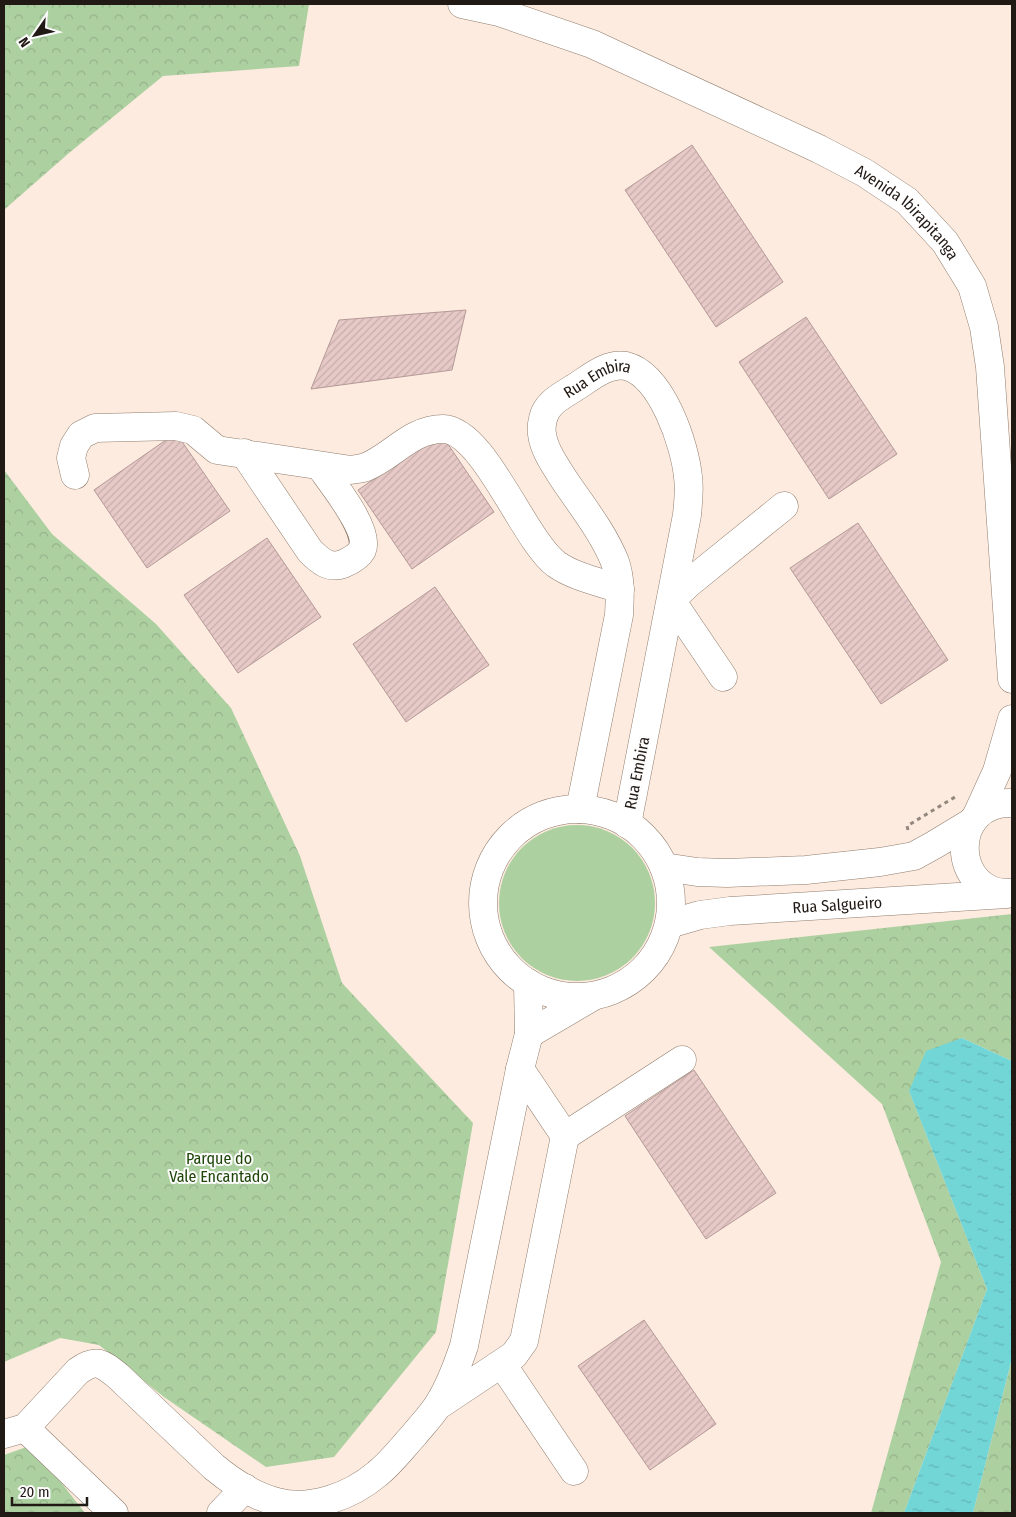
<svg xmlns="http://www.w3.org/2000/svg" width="1016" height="1517" font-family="'Fira Sans Condensed',sans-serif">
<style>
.forest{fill:url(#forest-crowns)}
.park{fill:#add0a1}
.water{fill:url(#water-ripples)}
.building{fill:url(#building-hatch);stroke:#b49997}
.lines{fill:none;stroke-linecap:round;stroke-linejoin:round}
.minor-casing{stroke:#907d6e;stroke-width:29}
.major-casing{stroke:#907d6e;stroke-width:29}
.path{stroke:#93877e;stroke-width:3;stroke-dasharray:4 4;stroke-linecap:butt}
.minor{stroke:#fff;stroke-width:28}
.major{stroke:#fff;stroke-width:28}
.labels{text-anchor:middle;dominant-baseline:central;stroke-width:4;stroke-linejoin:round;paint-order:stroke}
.street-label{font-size:16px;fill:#211914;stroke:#fcfcfc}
.park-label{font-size:16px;fill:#1f4609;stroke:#fcfcfc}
</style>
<defs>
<pattern id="forest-crowns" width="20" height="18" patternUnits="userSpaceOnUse" patternTransform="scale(1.25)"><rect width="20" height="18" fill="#add0a1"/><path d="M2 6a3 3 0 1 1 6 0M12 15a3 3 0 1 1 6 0" fill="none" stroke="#95b28a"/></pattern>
<pattern id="water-ripples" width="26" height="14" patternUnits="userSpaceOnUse" patternTransform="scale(1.25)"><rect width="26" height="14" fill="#72d5d6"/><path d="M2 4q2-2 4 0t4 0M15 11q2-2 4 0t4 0" fill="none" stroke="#62b6b7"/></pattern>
<pattern id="building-hatch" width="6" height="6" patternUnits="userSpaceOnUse" patternTransform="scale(1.25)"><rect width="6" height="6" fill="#e7cac8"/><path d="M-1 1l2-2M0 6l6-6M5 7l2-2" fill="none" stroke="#c6adab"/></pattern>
</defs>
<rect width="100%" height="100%" fill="#fcebde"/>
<!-- forest -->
<g class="forest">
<polygon points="4,4 309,4 299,66 163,76 69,153 5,209 4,233"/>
<polygon points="4,470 52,534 156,624 231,708 300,856 342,983 473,1123 436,1332 334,1457 266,1467 164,1397 99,1345 60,1338 4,1362"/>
<polygon points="1012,914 1012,1061 962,1038 909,1091 987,1289 904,1513 871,1513 941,1262 882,1104 709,947"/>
<polygon points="1012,1358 1012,1513 973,1513"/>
<polygon points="32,1445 85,1513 4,1513 4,1455"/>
</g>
<!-- park -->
<circle class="park" cx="577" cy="903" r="78"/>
<!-- water -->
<polygon class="water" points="962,1038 1012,1061 1012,1358 973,1513 904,1513 987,1289 909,1091 926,1051"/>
<!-- building -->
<g class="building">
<polygon points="692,145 783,282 716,327 625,190"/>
<polygon points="466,310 452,370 311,389 339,320"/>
<polygon points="806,317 897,454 829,499 739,362"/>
<polygon points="176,433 230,511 147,568 94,490"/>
<polygon points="441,434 494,512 412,569 358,490"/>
<polygon points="858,523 948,660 881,704 790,568"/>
<polygon points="267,538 321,617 238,673 184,595"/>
<polygon points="435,587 489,665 406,722 353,644"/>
<polygon points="694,1070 776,1193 706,1239 625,1116"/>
<polygon points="644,1320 716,1424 650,1470 578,1366"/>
</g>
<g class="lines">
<!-- minor casing -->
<g class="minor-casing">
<g id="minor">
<path d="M 244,453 L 310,551 C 320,561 329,569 343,564 C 350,561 358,557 362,550 C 371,531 331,482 320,466"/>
<path d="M 75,475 L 71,458 L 74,446 L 81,435 L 95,428 L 176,426 L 193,430 L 217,450 L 351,470 C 355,469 361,469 366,467 C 393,456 411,429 443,429 C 484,430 523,539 556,564 C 574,577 600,582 620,589"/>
<polyline points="723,677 671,600 689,583 784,506"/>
<path id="s1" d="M 580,809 L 619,615 C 620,597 621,579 615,562 C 603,532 581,505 563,478 C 555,465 544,450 542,434 C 541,429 542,423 543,419 C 546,403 562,396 574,388 C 589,379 607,362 626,366 C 662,375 685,445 688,477 C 690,490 688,503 687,515 L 627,824"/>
<circle cx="577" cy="903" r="94"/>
<polyline points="664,867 697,872 727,873 806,870 880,862 914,856 934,845 972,822"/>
<path id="s2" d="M 669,924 L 700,915 L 730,911 L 1007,894"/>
<polyline points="529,1034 592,997"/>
<polyline points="565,1136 682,1060"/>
<polyline points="502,1364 574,1471"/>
<polyline points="439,1405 514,1355 524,1341 565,1136 520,1069"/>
<polyline points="25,1428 114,1513"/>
<path d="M 4,1434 L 25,1428 L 78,1371 C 96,1358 102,1363 118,1376 L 214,1467 C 232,1482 254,1496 277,1502 C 311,1511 351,1496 377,1474 C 391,1463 402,1448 414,1435 C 422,1425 431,1416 438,1405 C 450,1386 457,1366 464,1346 L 520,1069 L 529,1034 L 528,983"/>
<polyline points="221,1513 245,1488"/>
</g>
</g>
<!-- major casing -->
<g class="major-casing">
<g id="major">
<path id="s3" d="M 462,4 L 499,12 L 592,44 L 819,149 L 865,173 L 907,201 L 945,242 L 972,286 L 984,327 L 990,367 L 1012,679"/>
<path d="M 1012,803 C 947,801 951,897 1012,893"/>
<polyline points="976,817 997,771 1012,719"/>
</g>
</g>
<!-- path -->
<polyline class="path" points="908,830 907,826 955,797"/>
<!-- minor -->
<use href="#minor" class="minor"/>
<!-- major -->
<use href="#major" class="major"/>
</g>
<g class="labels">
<!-- street labels -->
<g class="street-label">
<text stroke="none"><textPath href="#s3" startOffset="496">Avenida Ibirapitanga</textPath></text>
<text stroke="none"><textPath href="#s1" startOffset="486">Rua Embira</textPath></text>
<text transform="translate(637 773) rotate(-79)">Rua Embira</text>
<text stroke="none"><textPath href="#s2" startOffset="170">Rua Salgueiro</textPath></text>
</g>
<!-- park labels -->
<g class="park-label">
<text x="219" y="1158">Parque do<tspan x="219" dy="18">Vale Encantado</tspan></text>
</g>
</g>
<!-- border -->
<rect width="1016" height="1517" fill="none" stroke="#211914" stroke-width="10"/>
<!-- north arrow -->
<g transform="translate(35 35) rotate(236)" stroke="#fcfcfc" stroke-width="4" paint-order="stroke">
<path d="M0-4L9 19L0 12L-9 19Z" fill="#211914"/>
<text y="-8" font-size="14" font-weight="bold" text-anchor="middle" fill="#211914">N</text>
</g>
<!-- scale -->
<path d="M12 1497v8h75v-8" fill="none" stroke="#211914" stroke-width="2.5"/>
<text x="20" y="1497" font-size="15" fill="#211914" stroke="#fcfcfc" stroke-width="4" paint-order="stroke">20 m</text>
</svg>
